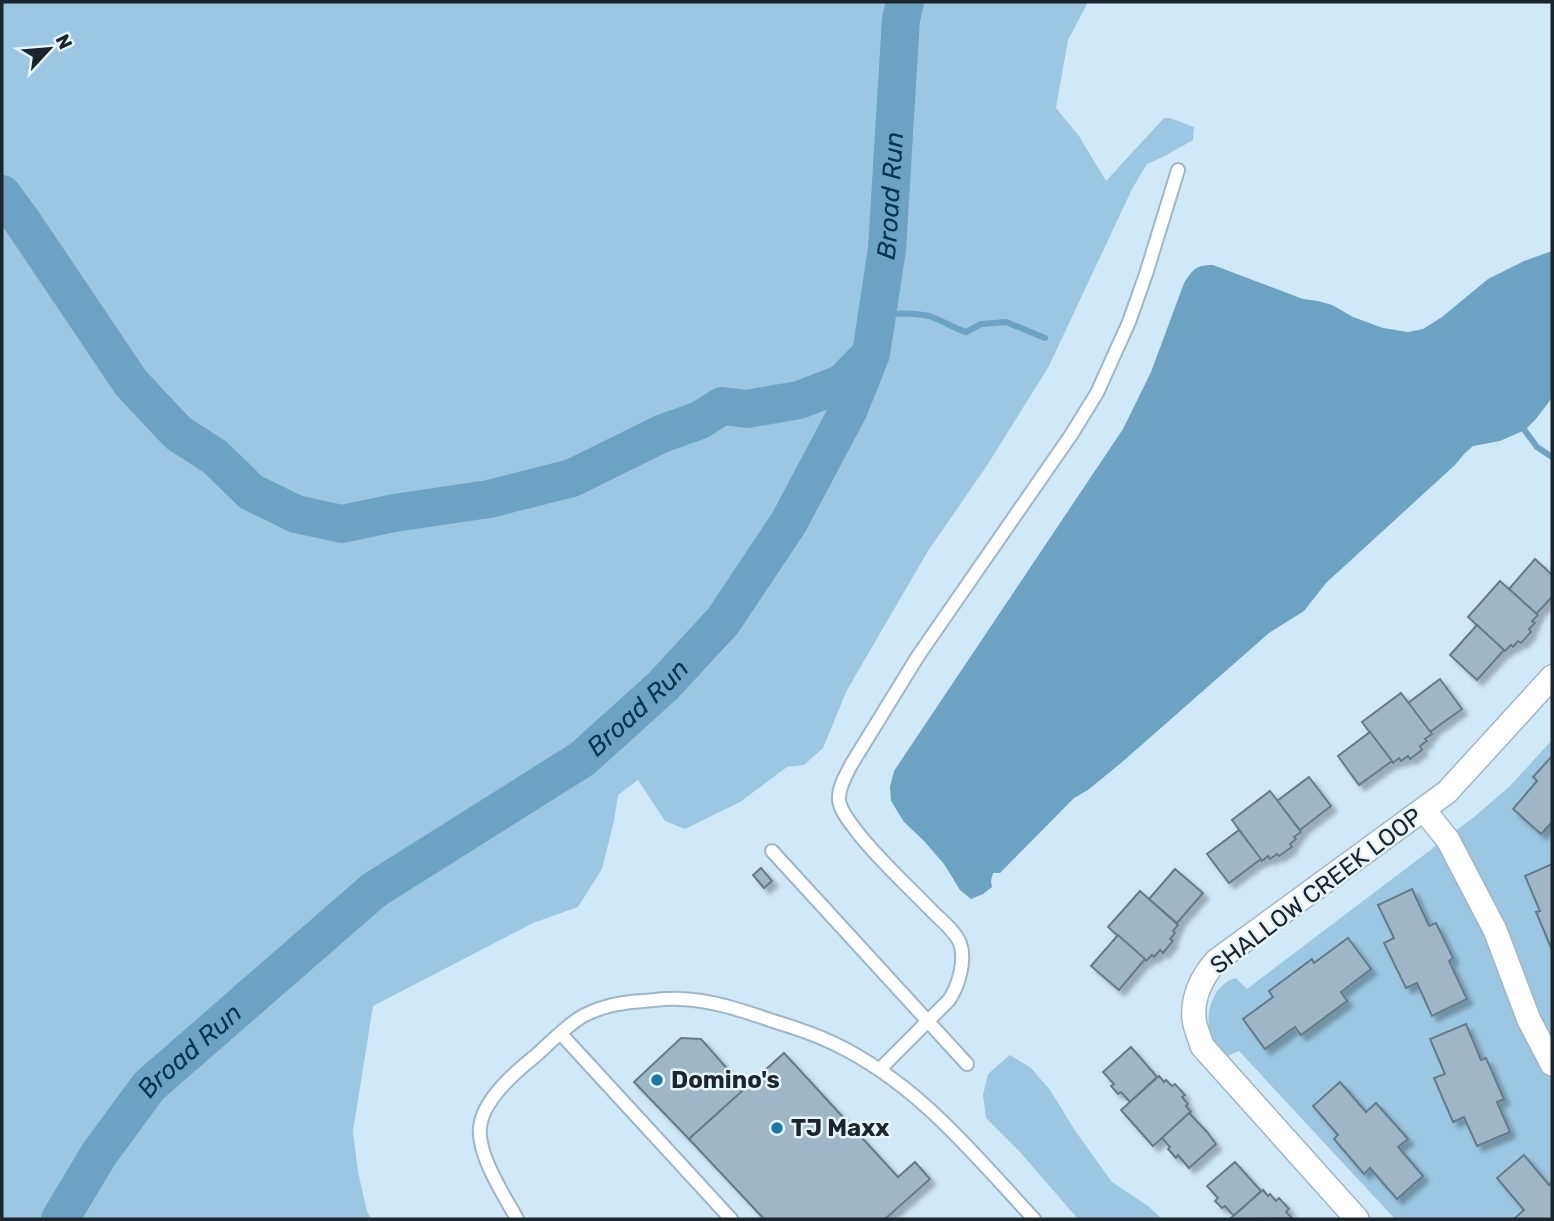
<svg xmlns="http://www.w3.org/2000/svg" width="1554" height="1221" font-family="Rubik,sans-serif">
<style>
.green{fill:#9cc7e2;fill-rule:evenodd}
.water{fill:#6ca3c3}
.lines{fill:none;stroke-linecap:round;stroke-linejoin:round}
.stream{stroke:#6ca3c3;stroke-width:6}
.river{stroke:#6ca3c3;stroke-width:38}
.building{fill:#9eb6c5;stroke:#647b89;stroke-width:2;filter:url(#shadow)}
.lane-casing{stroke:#9eb6c5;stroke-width:16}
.street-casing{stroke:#9eb6c5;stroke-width:26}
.lane{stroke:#fff;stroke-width:12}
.street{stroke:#fff;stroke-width:23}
.poi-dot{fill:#1a7aa6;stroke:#e6f5ff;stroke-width:2.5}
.labels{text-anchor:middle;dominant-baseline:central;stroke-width:5;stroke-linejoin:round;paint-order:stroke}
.street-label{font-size:24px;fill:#1c252b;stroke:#e6f5ff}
.poi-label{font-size:24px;font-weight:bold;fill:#1c252b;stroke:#e6f5ff;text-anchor:start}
.water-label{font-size:26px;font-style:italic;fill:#04354c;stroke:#e6f5ff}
</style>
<defs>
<filter id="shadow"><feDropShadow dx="5.5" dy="5.5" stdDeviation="2" flood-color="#0004"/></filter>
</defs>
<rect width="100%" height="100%" fill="#d0e9f9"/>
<!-- green -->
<g class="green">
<polygon points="2,2 1088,2 1068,40 1056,108 1079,136 1106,181 1164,118 1170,118 1194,127 1193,140 1163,157 1147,164 1132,189 1049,366 988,464 928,551 847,690 823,748 804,765 787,767 740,802 685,829 665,821 638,780 618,795 614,821 602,869 578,907 533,923 373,1006 353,1131 358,1172 367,1211 371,1219 2,1219"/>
<path d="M 1552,740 L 1552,756 L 1533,777 L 1537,781 L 1513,809 L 1541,834 L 1552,822 L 1552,864 L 1525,876 L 1540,911 L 1536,913 L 1552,950 L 1552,1182 L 1549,1185 L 1524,1156 L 1497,1178 L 1524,1210 L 1515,1217 L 1516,1219 L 1395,1219 L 1239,1051 L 1225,1057 C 1221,1053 1217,1049 1214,1044 C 1202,1023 1210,984 1236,978 L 1247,989 L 1474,817 L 1510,786 ZM 1412,889 L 1429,926 L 1436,923 L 1453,958 L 1449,961 L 1432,1016 L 1417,983 L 1405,988 L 1384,944 L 1394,938 L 1378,905 ZM 1348,938 L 1371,969 L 1341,992 L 1346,1001 L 1301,1035 L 1295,1027 L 1265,1049 L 1243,1019 L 1273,997 L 1269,990 L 1311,959 L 1314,963 ZM 1466,1024 L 1481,1060 L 1486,1058 L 1504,1099 L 1497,1102 L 1510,1132 L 1476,1146 L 1464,1117 L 1452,1121 L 1434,1079 L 1445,1074 L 1430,1039 ZM 1340,1083 L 1366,1112 L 1377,1103 L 1407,1139 L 1398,1147 L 1423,1176 L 1396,1199 L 1370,1168 L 1363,1174 L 1334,1139 L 1338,1135 L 1313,1106 Z"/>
<polygon points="1010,1055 1031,1068 1050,1090 1076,1132 1112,1182 1148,1206 1162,1219 1078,1219 1020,1152 986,1118 983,1095 988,1074"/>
</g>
<!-- water -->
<path class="water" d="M 1552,251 L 1552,398 L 1535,420 L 1525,430 L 1500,441 L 1473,446 L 1465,453 L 1455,465 L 1326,583 L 1304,611 L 1269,633 L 1121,763 L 1088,790 L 1074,798 L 1000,873 L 993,873 L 991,881 L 992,887 L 983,894 L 971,899 L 960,890 L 944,864 L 924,841 L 904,822 L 891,801 L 890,787 L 894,771 L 1123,429 L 1151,372 L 1184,283 C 1193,269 1196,265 1213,265 L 1303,299 L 1318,301 L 1332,305 L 1353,317 L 1383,328 L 1408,332 L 1423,329 L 1442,317 L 1488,279 L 1524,261 Z"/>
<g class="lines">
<!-- stream -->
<g class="stream">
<path d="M 878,315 C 895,313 912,312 929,316 C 942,320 953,328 966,332 L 981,324 L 1006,322 L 1045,338"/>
<polyline points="1520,424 1537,447 1552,457"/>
</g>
<!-- river -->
<g class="river">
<polyline points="2,194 22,221 131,383 178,433 215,457 251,492 296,514 342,524 394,513 489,499 572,478 661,434 700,420 722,406 747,409 799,400 843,383 867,358"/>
<path id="s1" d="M 60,1219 L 99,1154 L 149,1086 L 374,890 L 582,759 L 663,686 L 723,621 L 789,522 L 849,409 L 871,354 L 887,249 L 901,19 L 905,2"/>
</g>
</g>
<!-- building -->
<g class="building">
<polygon points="1535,559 1552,575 1552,597 1536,614 1509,589"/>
<polygon points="1500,581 1538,615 1532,621 1535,623 1529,629 1531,632 1521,643 1518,641 1513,647 1511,645 1505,651 1468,617"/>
<polygon points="1477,625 1504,650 1477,680 1450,655"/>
<polygon points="1440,679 1462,709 1430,732 1408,703"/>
<polygon points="1401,693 1432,734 1425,739 1427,741 1420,746 1422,750 1410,759 1408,756 1401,761 1399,758 1393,763 1362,722"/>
<polygon points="1370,732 1392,761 1359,785 1338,756"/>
<polygon points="1552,756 1552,822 1541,834 1513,809 1537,781 1533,777"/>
<polygon points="1309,777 1331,806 1300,830 1277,801"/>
<polygon points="1270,791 1301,832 1294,837 1296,839 1290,844 1292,847 1279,856 1277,854 1270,859 1268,856 1262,861 1232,820"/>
<polygon points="1239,830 1261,859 1229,883 1207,854"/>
<polygon points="1552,864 1552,950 1536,912 1540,911 1525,876"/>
<polygon points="761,868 772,881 764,888 753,875"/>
<polygon points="1175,869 1203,893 1177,923 1149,899"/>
<polygon points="1412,889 1429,926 1436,923 1453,958 1449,961 1467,999 1432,1016 1417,983 1406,988 1384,943 1394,938 1378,905"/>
<polygon points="1140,891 1178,925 1173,931 1175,933 1170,939 1173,941 1163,953 1160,950 1154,957 1152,955 1146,961 1108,927"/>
<polygon points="1118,935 1145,959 1119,990 1091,966"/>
<polygon points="1348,938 1371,969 1341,992 1347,1001 1301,1035 1295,1027 1265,1049 1243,1019 1273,997 1269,991 1312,959 1314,963"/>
<polygon points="1466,1024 1481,1060 1486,1058 1504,1099 1497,1102 1510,1132 1477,1146 1464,1117 1453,1122 1434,1078 1445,1074 1430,1039"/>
<polygon points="681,1038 701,1039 745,1089 689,1139 634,1082"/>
<polygon points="1131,1047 1157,1077 1130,1102 1121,1092 1118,1094 1111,1086 1114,1084 1103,1072"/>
<polygon points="784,1053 898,1177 915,1162 930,1179 885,1219 764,1219 689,1139"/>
<polygon points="1159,1076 1164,1082 1166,1080 1172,1086 1175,1084 1185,1095 1182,1097 1188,1104 1186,1106 1191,1112 1153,1146 1121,1110"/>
<polygon points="1340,1082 1366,1112 1376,1103 1408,1139 1398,1147 1423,1176 1397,1199 1370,1168 1364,1174 1334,1139 1338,1135 1313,1106"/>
<polygon points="1189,1113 1207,1132 1216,1144 1189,1168 1178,1155 1176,1158 1168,1149 1170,1147 1162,1138"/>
<polygon points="1524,1155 1549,1185 1552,1182 1552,1219 1516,1219 1515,1218 1524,1210 1497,1178"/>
<polygon points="1235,1162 1261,1191 1234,1216 1225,1206 1222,1208 1215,1201 1218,1198 1207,1186"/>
<polygon points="1263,1190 1268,1196 1270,1194 1276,1201 1279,1198 1289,1209 1286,1212 1292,1218 1230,1219"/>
</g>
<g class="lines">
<!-- lane casing -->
<g class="lane-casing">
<g id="lane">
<polyline points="772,851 967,1064"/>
<polyline points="561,1034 731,1219"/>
<path d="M 880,1069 L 949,1000 C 959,985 966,960 960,943 C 955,931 941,920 932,911 C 907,885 880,861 858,833 C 852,825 840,811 839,800 C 838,788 846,775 851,765 L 918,656 L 1071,435 L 1097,393 L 1129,322 L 1146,274 L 1178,170"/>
<path d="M 517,1219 C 504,1195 477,1155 480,1127 C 483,1100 514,1073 534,1057 C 548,1045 572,1020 587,1014 C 605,1005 624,1002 644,1001 C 656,1000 668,998 681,999 C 712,1000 744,1011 773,1021 C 793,1027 814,1034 833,1043 C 917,1083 972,1152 1034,1219"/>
</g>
</g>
<!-- street casing -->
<g class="street-casing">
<g id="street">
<polyline points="1424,810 1448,840 1495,930 1529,1020 1552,1064"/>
<path d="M 1357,1219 L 1202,1046 C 1200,1038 1195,1028 1194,1019 C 1192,996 1202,977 1216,961 L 1447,792 L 1552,677"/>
</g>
</g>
<!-- lane -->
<use href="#lane" class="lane"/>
<!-- street -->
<use href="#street" class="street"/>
</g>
<!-- markers -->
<g class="poi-dot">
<circle cx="657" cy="1080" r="7"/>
<circle cx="777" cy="1128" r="7"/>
</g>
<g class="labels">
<!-- street labels -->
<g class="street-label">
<text transform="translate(1316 891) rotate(-37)">SHALLOW CREEK LOOP</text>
</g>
<!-- poi labels -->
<g class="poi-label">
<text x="671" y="1080">Domino's</text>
<text x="791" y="1128">TJ Maxx</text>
</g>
<!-- water labels -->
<g class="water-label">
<text stroke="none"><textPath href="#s1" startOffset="1368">Broad Run</textPath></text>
<text stroke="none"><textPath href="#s1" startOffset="780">Broad Run</textPath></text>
<text stroke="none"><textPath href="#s1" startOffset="214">Broad Run</textPath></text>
</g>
</g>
<!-- border -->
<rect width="1554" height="1221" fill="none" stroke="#1c252b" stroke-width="7"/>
<!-- north arrow -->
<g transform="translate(49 49) rotate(64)" stroke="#e6f5ff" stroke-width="5" paint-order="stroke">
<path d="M0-5L12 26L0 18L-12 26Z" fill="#1c252b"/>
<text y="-10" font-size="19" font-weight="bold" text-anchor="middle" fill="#1c252b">N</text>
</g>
</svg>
